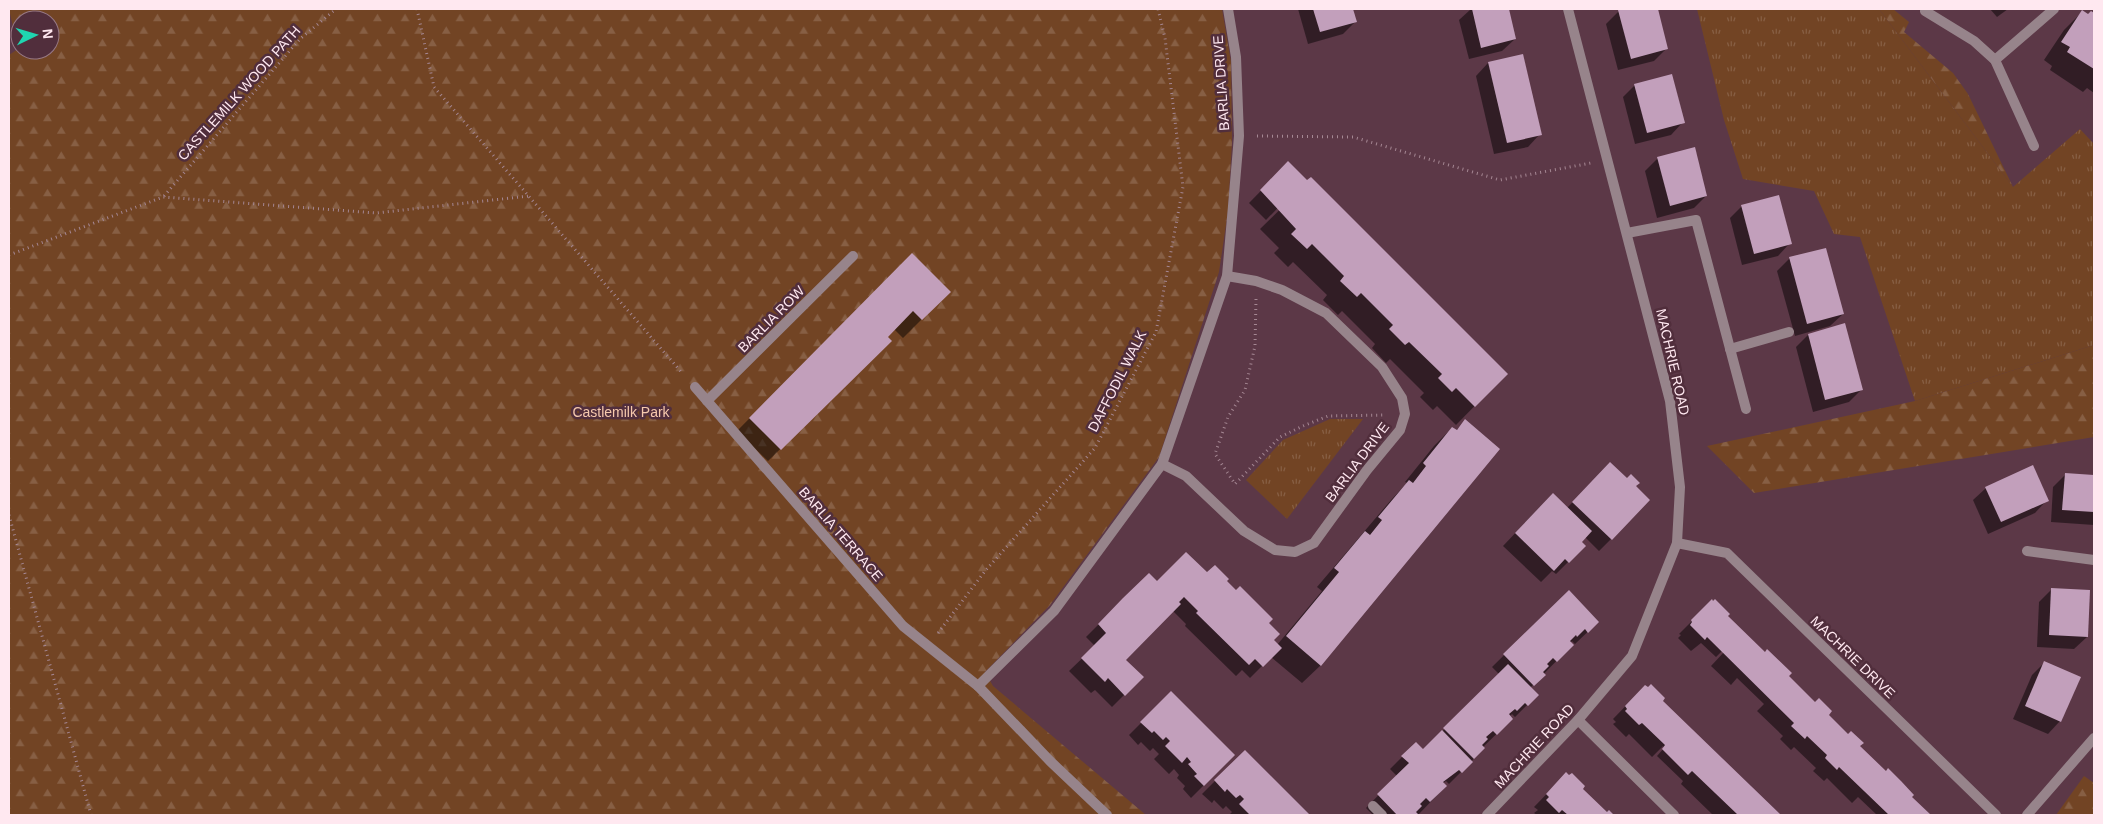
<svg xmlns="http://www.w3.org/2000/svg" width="2103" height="824" font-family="Helvetica,sans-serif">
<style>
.grass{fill:url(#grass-tufts)}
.forest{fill:url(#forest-firs);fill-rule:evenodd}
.shadow{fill:#0007}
.building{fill:#c29fbb}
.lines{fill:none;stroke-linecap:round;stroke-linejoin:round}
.path{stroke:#a58793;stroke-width:3;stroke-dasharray:1 4;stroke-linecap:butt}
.service{stroke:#97848b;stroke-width:10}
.minor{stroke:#97848b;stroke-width:10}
.labels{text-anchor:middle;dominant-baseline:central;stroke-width:5;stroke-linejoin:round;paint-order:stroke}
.street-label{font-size:14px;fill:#ffe8f0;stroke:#512e3c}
.park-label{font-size:14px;fill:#f6c9ad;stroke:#512e3c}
</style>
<defs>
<pattern id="grass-tufts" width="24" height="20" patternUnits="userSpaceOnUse" patternTransform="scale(1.25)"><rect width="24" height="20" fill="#724424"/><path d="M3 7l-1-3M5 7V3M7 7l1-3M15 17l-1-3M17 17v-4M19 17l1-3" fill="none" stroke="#875f44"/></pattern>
<pattern id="forest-firs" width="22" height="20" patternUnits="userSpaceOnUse" patternTransform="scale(1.25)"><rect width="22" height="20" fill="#724424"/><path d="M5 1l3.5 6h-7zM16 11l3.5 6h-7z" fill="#875f44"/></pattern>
</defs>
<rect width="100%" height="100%" fill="#5c3847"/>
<!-- grass -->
<g class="grass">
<polygon points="1697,9 1879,9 2013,187 2080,129 2094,144 2094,345 1915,401 1860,237 1834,234 1814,191 1743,179 1724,120"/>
<polygon points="1330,419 1363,419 1287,519 1246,480 1283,440"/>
</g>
<!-- forest -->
<g class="forest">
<path d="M 9,9 L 1222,9 L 1231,62 L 1232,142 L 1228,211 L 1219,272 L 1159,457 L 1050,605 L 985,672 L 993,686 L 1146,815 L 9,815 L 9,55 L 18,49 ZM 20,20 L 50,20 L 50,50 L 20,50 Z"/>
<polygon points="1879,9 1893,9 1909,22 1904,32 1953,73 1968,94 2013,187"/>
<polygon points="2094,345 2094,437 1754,493 1707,446 1915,401"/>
<polygon points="2084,776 2094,783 2094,815 2056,815"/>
</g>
<!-- shadow -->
<g class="shadow">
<polygon points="1298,9 1352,9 1356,21 1343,34 1308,44"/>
<polygon points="1471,9 1507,9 1515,39 1502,51 1469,59 1459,20"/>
<polygon points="1628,9 1656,9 1667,48 1654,61 1618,70 1606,24 1619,11"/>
<polygon points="1990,9 2008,9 1997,17"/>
<polygon points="2082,12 2088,16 2091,12 2094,14 2094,93 2087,88 2083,92 2050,70 2052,66 2044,60 2064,30"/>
<polygon points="1488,63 1540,134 1528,147 1494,154 1476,76"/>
<polygon points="1635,85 1683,122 1671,135 1635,144 1623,97"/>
<polygon points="1658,158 1706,196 1694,208 1657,218 1645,171"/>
<polygon points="1288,163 1305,180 1266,220 1249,203"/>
<polygon points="1311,179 1506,374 1456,425 1437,406 1433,410 1420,397 1424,393 1390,359 1386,363 1372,348 1375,344 1342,311 1338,315 1323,300 1327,295 1293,262 1288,267 1274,253 1279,248 1260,229"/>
<polygon points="1742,206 1790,243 1778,256 1742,265 1730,218"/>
<polygon points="1825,249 1843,314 1830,326 1795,336 1777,271 1789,259"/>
<polygon points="912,255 949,292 903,338 894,329 886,337 890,341 768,461 737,431"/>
<polygon points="1808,335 1861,390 1849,402 1813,412 1796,347"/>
<polygon points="1465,421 1321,665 1302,683 1271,657 1250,678 1242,670 1236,676 1185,626 1186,624 1173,611 1125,660 1142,677 1112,707 1095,690 1091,693 1069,671 1095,646 1086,637 1110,613 1157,583 1207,574 1225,581 1267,623 1272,640 1277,645 1322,591 1317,587 1391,500 1407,483 1405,482 1434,446 1452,428 1456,431"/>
<polygon points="2065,475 2094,477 2094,525 2051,522 2053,487"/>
<polygon points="1598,476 1627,479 1635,486 1611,539 1599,551 1585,537 1568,562 1556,574 1552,571 1541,582 1503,546 1540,507 1567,508"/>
<polygon points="1986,488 2047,500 2035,513 1988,534 1973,500"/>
<polygon points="2052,589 2087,637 2074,649 2037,647 2039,602"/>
<polygon points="1568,592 1598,622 1575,644 1572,641 1570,643 1572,645 1530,688 1537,695 1515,717 1512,714 1510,716 1512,719 1483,747 1471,762 1449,784 1446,781 1443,783 1446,786 1418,815 1373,815 1366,808 1397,776 1390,769 1416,743 1423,751 1499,674 1492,667"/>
<polygon points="1712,601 1726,616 1929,815 1877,815 1858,797 1852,803 1827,778 1824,781 1813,771 1816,768 1794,747 1791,750 1780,739 1783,736 1757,711 1764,704 1737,678 1731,685 1711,666 1725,651 1722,651 1716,657 1701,643 1691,651 1678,638 1681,635 1679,634"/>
<polygon points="2044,663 2060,721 2048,734 2013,719 2032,675"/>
<polygon points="1645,686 1711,750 1779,815 1713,815 1681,784 1683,781 1657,756 1664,748 1663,746 1652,757 1629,734 1626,737 1613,724 1616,722 1613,719"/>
<polygon points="1171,693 1234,755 1191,798 1183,789 1185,786 1177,778 1179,775 1174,769 1169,774 1154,759 1159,754 1153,748 1150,751 1141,742 1138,745 1129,735"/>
<polygon points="1245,751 1307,814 1305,815 1229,815 1232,812 1226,806 1223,809 1214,800 1212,803 1202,794"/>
<polygon points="1566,774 1607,814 1609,811 1613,815 1537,815 1534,813 1538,810 1534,807"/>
</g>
<!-- building -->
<g class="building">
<polygon points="1313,9 1353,9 1357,22 1320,32"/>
<polygon points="1472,9 1509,9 1516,39 1481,48"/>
<polygon points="1623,9 1658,9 1668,49 1631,59 1618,10"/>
<polygon points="2082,10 2088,14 2091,11 2094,13 2094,69 2067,52 2070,47 2061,42"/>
<polygon points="1523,54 1542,135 1507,143 1488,62"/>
<polygon points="1672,74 1685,123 1647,133 1634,84"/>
<polygon points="1695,147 1707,196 1670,206 1657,157"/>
<polygon points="1288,161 1307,180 1311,177 1508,374 1475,407 1456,388 1452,392 1438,378 1442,374 1409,342 1405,345 1389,329 1393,325 1361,293 1357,297 1340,281 1344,276 1312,244 1307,249 1291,234 1296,229 1260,190"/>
<polygon points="1779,195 1792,244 1754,254 1741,205"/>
<polygon points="1826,248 1844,314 1807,324 1789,257"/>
<polygon points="912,253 951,292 922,320 913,311 888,337 892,341 781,450 749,418"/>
<polygon points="1845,323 1863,390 1825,400 1808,334"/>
<polygon points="1465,419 1500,449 1321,666 1286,636 1339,572 1334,568 1365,531 1370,535 1382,520 1378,517 1409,480 1413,483 1426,466 1423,463 1452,427 1457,430"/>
<polygon points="1610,462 1627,478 1631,474 1640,483 1636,486 1650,500 1612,540 1572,502"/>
<polygon points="2033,465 2049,501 2001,522 1985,487"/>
<polygon points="2065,473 2094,475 2094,512 2062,510"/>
<polygon points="1553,493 1592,531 1582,542 1586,546 1569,563 1565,559 1554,571 1515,533"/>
<polygon points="1186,552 1207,572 1215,565 1229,579 1227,581 1236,590 1240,586 1273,619 1269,623 1280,634 1274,640 1282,648 1263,667 1255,659 1249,665 1196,613 1198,611 1184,597 1179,602 1181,604 1126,660 1144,677 1125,696 1108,678 1105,682 1081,658 1106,633 1098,624 1123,598 1149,573 1157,581"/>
<polygon points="2051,588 2090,590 2088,637 2049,635"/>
<polygon points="1569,590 1599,622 1588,633 1585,629 1577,637 1576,635 1570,641 1574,645 1557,662 1553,658 1547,664 1549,666 1543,672 1546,675 1534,686 1503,654"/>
<polygon points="1712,599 1713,601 1715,599 1730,614 1728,616 1765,652 1767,649 1792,673 1789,676 1815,702 1819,698 1832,711 1829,715 1848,734 1851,731 1864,743 1860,746 1886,771 1888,768 1901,781 1914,795 1912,797 1931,815 1889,815 1839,767 1837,770 1825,758 1827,755 1807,736 1805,739 1791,726 1794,723 1707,637 1705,640 1690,625 1692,622 1691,620"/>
<polygon points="2044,661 2081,677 2061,722 2025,706"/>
<polygon points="1508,664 1539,695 1528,706 1525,703 1517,711 1515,709 1509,714 1513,719 1497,735 1493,731 1486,737 1488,739 1482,745 1485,748 1474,759 1443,728"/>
<polygon points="1651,684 1665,698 1663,701 1781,815 1738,815 1692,771 1688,775 1662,749 1665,745 1642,723 1639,725 1625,711 1627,709 1625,706 1645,685 1648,687"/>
<polygon points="1171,691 1235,755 1204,786 1194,776 1197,774 1188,764 1191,762 1187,757 1182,763 1165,746 1170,741 1166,737 1163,740 1154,731 1152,733 1140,722"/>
<polygon points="1442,730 1473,762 1462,773 1459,770 1443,782 1447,786 1430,802 1426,798 1420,804 1422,806 1416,812 1419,815 1397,815 1377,794 1409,763 1401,756 1416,742 1423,749"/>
<polygon points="1245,750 1309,814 1307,815 1250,815 1239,804 1244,799 1240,795 1236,798 1227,789 1225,792 1214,780"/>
<polygon points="1566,772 1569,775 1572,773 1585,786 1583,789 1607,812 1609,810 1614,815 1568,815 1562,810 1559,813 1546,800 1549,797 1546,794"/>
</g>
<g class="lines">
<!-- path -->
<g class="path">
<polyline points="417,9 434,87 683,374"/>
<polyline points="1257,136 1353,137 1500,180 1591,163"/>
<polyline points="164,196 300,39 336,9"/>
<polyline points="9,255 163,197 376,213 529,196"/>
<polyline points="1256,299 1255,346 1245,390 1228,417 1215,454 1235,484 1280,437 1303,426 1328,416 1386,415"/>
<polyline points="9,515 91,815"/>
<polyline points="938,633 985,571 1095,448 1156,332 1183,187 1165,38 1158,9"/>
</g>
<!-- service -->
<g class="service">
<polyline points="1925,11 1974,41 1995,60 2034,146"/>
<polyline points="1995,60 2054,9"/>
<polyline points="1373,806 1382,815"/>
</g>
<!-- minor -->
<g class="minor">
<polyline points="1627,233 1696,220 1746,409"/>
<polyline points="1730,349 1789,332"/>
<polyline points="695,387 903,626 978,686"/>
<polyline points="707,401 853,256"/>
<polyline points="1162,464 1186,476 1244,531 1275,550 1295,552 1314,543 1367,470 1400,430 1405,414 1402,398 1382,367 1326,313 1282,290 1256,281 1227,276"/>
<polyline points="1677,543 1727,553 1996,815"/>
<polyline points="2027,551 2094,560"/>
<polyline points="1578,720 1674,815"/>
<polyline points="1107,815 1050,761 978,686 1054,611 1162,464 1227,276 1239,136 1236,57 1228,9"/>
<polyline points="1487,815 1578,720 1632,656 1677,543 1680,487 1670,401 1568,9"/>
<polyline points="2027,815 2094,738"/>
</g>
</g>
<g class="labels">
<!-- street labels -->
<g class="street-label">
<text transform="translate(1221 83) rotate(-94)">BARLIA DRIVE</text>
<text transform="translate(239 93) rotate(-48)">CASTLEMILK WOOD PATH</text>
<text transform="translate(771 319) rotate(-45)">BARLIA ROW</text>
<text transform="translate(1673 362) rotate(77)">MACHRIE ROAD</text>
<text transform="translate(1117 381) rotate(-63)">DAFFODIL WALK</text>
<text transform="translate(1357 462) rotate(-53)">BARLIA DRIVE</text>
<text transform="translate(841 534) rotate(49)">BARLIA TERRACE</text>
<text transform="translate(1853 657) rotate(44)">MACHRIE DRIVE</text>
<text transform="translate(1534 746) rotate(-47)">MACHRIE ROAD</text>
</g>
<!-- park labels -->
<g class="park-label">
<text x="621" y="412">Castlemilk Park</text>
</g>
</g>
<!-- border -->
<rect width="2103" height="824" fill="none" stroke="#ffe8f0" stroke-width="20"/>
<!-- north arrow -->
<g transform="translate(35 35) rotate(85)"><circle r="24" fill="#512e3c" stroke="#977884"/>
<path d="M0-4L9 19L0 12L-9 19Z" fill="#1fd5b0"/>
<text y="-8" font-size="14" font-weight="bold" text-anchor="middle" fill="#ffe8f0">N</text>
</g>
</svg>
